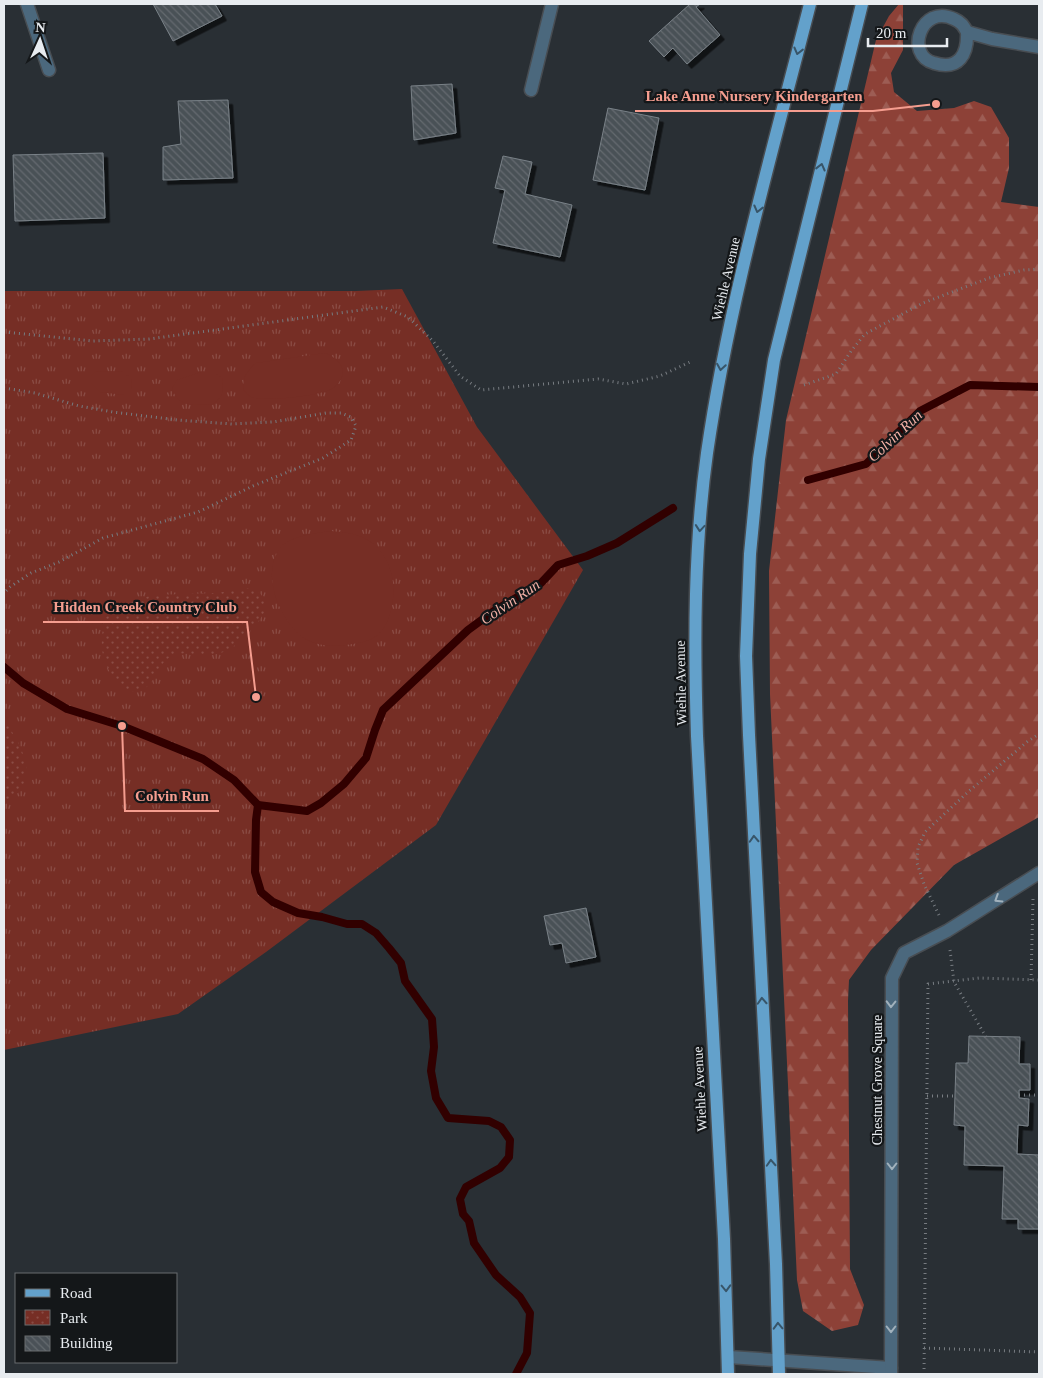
<svg xmlns="http://www.w3.org/2000/svg" width="1043" height="1378" font-family="'Times New Roman',serif">
<style>
.grass{fill:url(#grass-tufts)}
.forest{fill:url(#forest-firs)}
.park{fill:url(#park-dots)}
.garden{fill:#762e25}
.lines{fill:none;stroke-linecap:round;stroke-linejoin:round}
.stream{stroke:#310000;stroke-width:8}
.building{fill:url(#building-back-hatch);stroke:#798187;filter:url(#shadow)}
.minor-casing{stroke:#484d52;stroke-width:15}
.major-casing{stroke:#484d52;stroke-width:15}
.path{stroke:#777c81;stroke-width:3;stroke-dasharray:1 4;stroke-linecap:butt}
.minor{stroke:#4b687d;stroke-width:12}
.major{stroke:#63a1cb;stroke-width:12}
.oneway{stroke:#385569}
.oneway2{stroke:#a1b1bc}
.labels{text-anchor:middle;dominant-baseline:central;stroke-width:4.5;stroke-linejoin:round;paint-order:stroke}
.street-label{font-size:14px;fill:#e8ecf0;stroke:#141719}
.water-label{font-size:15px;font-style:italic;fill:#f4b1a6;stroke:#141719}
.leader{fill:none;stroke:#f59d8f;stroke-width:2}
.callout-dot{fill:#f59d8f;stroke:#141719;stroke-width:2}
.callout-label{font-size:15px;text-anchor:middle;font-weight:bold;fill:#f59d8f;stroke:#141719;stroke-width:4.5;stroke-linejoin:round;paint-order:stroke}
</style>
<defs>
<pattern id="grass-tufts" width="24" height="20" patternUnits="userSpaceOnUse" patternTransform="scale(1.25)"><rect width="24" height="20" fill="#762e25"/><path d="M3 7l-1-3M5 7V3M7 7l1-3M15 17l-1-3M17 17v-4M19 17l1-3" fill="none" stroke="#8a4c45"/></pattern>
<pattern id="forest-firs" width="22" height="20" patternUnits="userSpaceOnUse" patternTransform="scale(1.25)"><rect width="22" height="20" fill="#8d4137"/><path d="M5 1l3.5 6h-7zM16 11l3.5 6h-7z" fill="#9d5d54"/></pattern>
<pattern id="park-dots" width="8" height="8" patternUnits="userSpaceOnUse" patternTransform="scale(1.25)"><rect width="8" height="8" fill="#762e25"/><path d="M2 2h.1M6 6h.1" fill="none" stroke="#8a4c45" stroke-width="1.8" stroke-linecap="round"/></pattern>
<pattern id="building-back-hatch" width="6" height="6" patternUnits="userSpaceOnUse" patternTransform="scale(1.25)"><rect width="6" height="6" fill="#4a5157"/><path d="M-1 5l2 2M0 0l6 6M5-1l2 2" fill="none" stroke="#646a6f"/></pattern>
<filter id="shadow"><feDropShadow dx="4.5" dy="4.5" stdDeviation="0" flood-color="#0009"/></filter>
</defs>
<rect width="100%" height="100%" fill="#292f34"/>
<!-- grass -->
<polygon class="grass" points="402,289 477,427 583,570 436,825 266,952 178,1014 4,1050 4,291 356,291"/>
<!-- forest -->
<polygon class="forest" points="899,4 903,4 903,50 891,73 894,92 917,111 954,108 974,101 991,107 1009,138 1009,168 1001,202 1039,207 1039,817 954,865 871,950 849,980 848,1001 850,1269 864,1305 858,1325 832,1331 803,1311 797,1280 770,694 769,571 786,420 876,40 889,16"/>
<!-- park -->
<g class="park">
<path d="M 252,588 C 259,591 267,599 266,608 C 264,618 240,643 231,648 C 227,651 221,653 217,654 C 203,657 188,651 175,655 C 157,661 158,680 145,688 C 122,702 104,667 102,649 C 101,639 103,628 104,619 L 120,606 L 152,595 L 216,593 Z"/>
<path d="M 4,719 C 16,738 38,769 19,792 C 14,796 9,801 4,805 Z"/>
</g>
<!-- garden -->
<g class="garden">
<path d="M 325,353 C 343,360 350,375 333,388 C 322,396 263,402 251,397 C 248,395 245,392 243,389 C 243,377 247,371 256,363 Z"/>
<polygon points="96,371 123,372 132,379 131,389 124,395 100,392 91,383 91,376"/>
<path d="M 201,372 L 213,372 L 222,378 C 224,391 224,396 213,404 C 196,404 178,409 172,388 L 177,380 Z"/>
<path d="M 331,531 C 342,532 354,533 364,538 C 391,551 399,586 390,614 C 383,635 374,641 352,644 C 335,647 315,647 301,636 C 279,618 260,572 281,547 C 290,536 317,533 331,531 Z"/>
</g>
<g class="lines">
<!-- stream -->
<g class="stream">
<polyline points="808,480 866,464 920,411 970,385 1039,387"/>
<polyline points="4,667 23,683 67,709 122,726 203,759 234,780 258,805 307,811 321,803 344,784 366,758 375,730 383,710 468,630 494,611 541,583 558,565 587,556 617,543 673,508"/>
<polyline points="258,805 256,820 255,872 261,892 273,902 298,913 322,917 347,924 362,924 376,933 389,948 401,963 405,981 432,1019 434,1047 431,1071 436,1098 448,1118 489,1121 501,1127 510,1140 509,1157 500,1168 466,1187 460,1199 463,1214 469,1221 474,1243 496,1275 520,1297 530,1313 527,1353 516,1374"/>
</g>
</g>
<!-- building -->
<g class="building">
<polygon points="153,4 215,4 222,16 173,41"/>
<polygon points="690,4 700,4 696,7 720,35 687,64 673,48 664,57 649,41"/>
<polygon points="452,84 456,133 414,140 411,86"/>
<polygon points="228,100 233,178 163,180 163,147 181,144 178,101"/>
<polygon points="608,108 659,118 645,190 593,180"/>
<polygon points="103,153 105,218 15,221 13,155"/>
<polygon points="503,156 532,162 525,194 572,205 560,257 493,243 505,190 495,188"/>
<polygon points="586,908 596,957 566,963 562,943 550,945 544,916"/>
<polygon points="969,1036 1020,1037 1019,1064 1030,1064 1030,1090 1019,1090 1019,1098 1029,1099 1028,1126 1018,1125 1017,1154 1039,1155 1039,1229 1018,1229 1018,1219 1002,1219 1004,1166 964,1165 965,1126 954,1125 956,1063 968,1063"/>
</g>
<g class="lines">
<!-- minor casing -->
<g class="minor-casing">
<g id="minor">
<polyline points="27,4 49,70"/>
<path d="M 967,32 C 968,54 959,71 934,63 C 904,55 921,3 954,19 C 961,22 963,25 967,32 L 992,39 L 1039,47"/>
<polyline points="531,90 552,4"/>
<polyline points="729,1357 891,1368"/>
<polyline points="891,1374 892,978 904,953 947,931 1039,873"/>
</g>
</g>
<!-- major casing -->
<g class="major-casing">
<g id="major">
<path d="M 728,1374 L 724,1239 L 697,736 C 694,642 694,546 707,453 C 729,301 772,153 810,4"/>
<polyline points="779,1374 776,1264 749,735 746,656 750,554 759,459 774,360 862,4"/>
</g>
</g>
<!-- path -->
<g class="path">
<polyline points="4,332 93,341 149,339 383,307 408,317 433,341 460,376 481,390 598,379 626,384 660,376 690,362"/>
<polyline points="804,385 836,374 851,351 865,334 923,303 989,278 1024,270 1039,269"/>
<polyline points="4,388 35,393 79,406 113,412 177,420 232,424 273,422 326,413 341,413 351,417 356,426 351,440 323,458 253,486 198,512 103,538 59,562 31,573 10,587 4,593"/>
<polyline points="939,915 924,884 917,863 918,847 925,832 968,792 1027,742 1039,734"/>
<polyline points="950,950 954,982 986,1037"/>
<polyline points="1031,980 1033,899"/>
<polyline points="1019,1095 1039,1095"/>
<polyline points="927,1096 955,1096"/>
<polyline points="924,1348 1039,1352"/>
<polyline points="924,1374 928,984 979,978 1039,980"/>
</g>
<!-- minor -->
<use href="#minor" class="minor"/>
<!-- major -->
<use href="#major" class="major"/>
</g>
<!-- one-way arrows -->
<defs><path id="oneway-chevron" d="M-2-3.5L2.5 0L-2 3.5" fill="none" stroke-width="1.6" stroke-linecap="round" stroke-linejoin="round" transform="scale(1.25)"/></defs>
<g class="oneway">
<use href="#oneway-chevron" transform="translate(798 51) rotate(104)"/>
<use href="#oneway-chevron" transform="translate(821 167) rotate(-76)"/>
<use href="#oneway-chevron" transform="translate(758 209) rotate(104)"/>
<use href="#oneway-chevron" transform="translate(721 367) rotate(99)"/>
<use href="#oneway-chevron" transform="translate(700 528) rotate(95)"/>
<use href="#oneway-chevron" transform="translate(754 839) rotate(-93)"/>
<use href="#oneway-chevron" transform="translate(762 1001) rotate(-93)"/>
<use href="#oneway-chevron" transform="translate(771 1163) rotate(-93)"/>
<use href="#oneway-chevron" transform="translate(726 1288) rotate(88)"/>
<use href="#oneway-chevron" transform="translate(778 1326) rotate(-92)"/>
</g>
<g class="oneway2">
<use href="#oneway-chevron" transform="translate(998 899) rotate(148)"/>
<use href="#oneway-chevron" transform="translate(891 1004) rotate(91)"/>
<use href="#oneway-chevron" transform="translate(892 1166) rotate(90)"/>
<use href="#oneway-chevron" transform="translate(891 1329) rotate(90)"/>
</g>
<g class="labels">
<!-- street labels -->
<g class="street-label">
<text transform="translate(726 279) rotate(-77)">Wiehle Avenue</text>
<text transform="translate(681 683) rotate(-91)">Wiehle Avenue</text>
<text transform="translate(877 1080) rotate(-90)">Chestnut Grove Square</text>
<text transform="translate(700 1089) rotate(-93)">Wiehle Avenue</text>
</g>
<!-- water labels -->
<g class="water-label">
<text transform="translate(895 436) rotate(-43)">Colvin Run</text>
<text transform="translate(510 602) rotate(-34)">Colvin Run</text>
</g>
</g>
<!-- callouts -->
<path class="leader" d="M936 104L873 111H635M256 697L247 622H43M122 726L125 811H219"/>
<g class="callout-dot">
<circle cx="936" cy="104" r="5"/>
<circle cx="256" cy="697" r="5"/>
<circle cx="122" cy="726" r="5"/>
</g>
<g class="callout-label">
<text x="754" y="101">Lake Anne Nursery Kindergarten</text>
<text x="145" y="612">Hidden Creek Country Club</text>
<text x="172" y="801">Colvin Run</text>
</g>
<!-- border -->
<rect width="1043" height="1378" fill="none" stroke="#e8ecf0" stroke-width="10"/>
<!-- legend -->
<rect x="15" y="1273" width="162" height="90" fill="#141719" stroke="#696c6f"/>
<rect x="25" y="1289" width="25" height="8" fill="#63a1cb" stroke="#696c6f"/>
<text x="60" y="1298" font-size="15" fill="#e8ecf0">Road</text>
<rect x="25" y="1310" width="25" height="15" fill="url(#park-dots)" stroke="#696c6f"/>
<text x="60" y="1323" font-size="15" fill="#e8ecf0">Park</text>
<rect x="25" y="1336" width="25" height="15" fill="url(#building-back-hatch)" stroke="#696c6f"/>
<text x="60" y="1348" font-size="15" fill="#e8ecf0">Building</text>
<!-- north arrow -->
<g transform="translate(40 40) rotate(3)" stroke="#141719" stroke-width="4" paint-order="stroke">
<path d="M0-4L9 19L0 12L-9 19Z" fill="#e8ecf0"/>
<text y="-8" font-size="14" font-weight="bold" text-anchor="middle" fill="#e8ecf0">N</text>
</g>
<!-- scale -->
<path d="M868 38v8h79v-8" fill="none" stroke="#e8ecf0" stroke-width="2.5"/>
<text x="876" y="38" font-size="15" fill="#e8ecf0" stroke="#141719" stroke-width="4" paint-order="stroke">20 m</text>
</svg>
